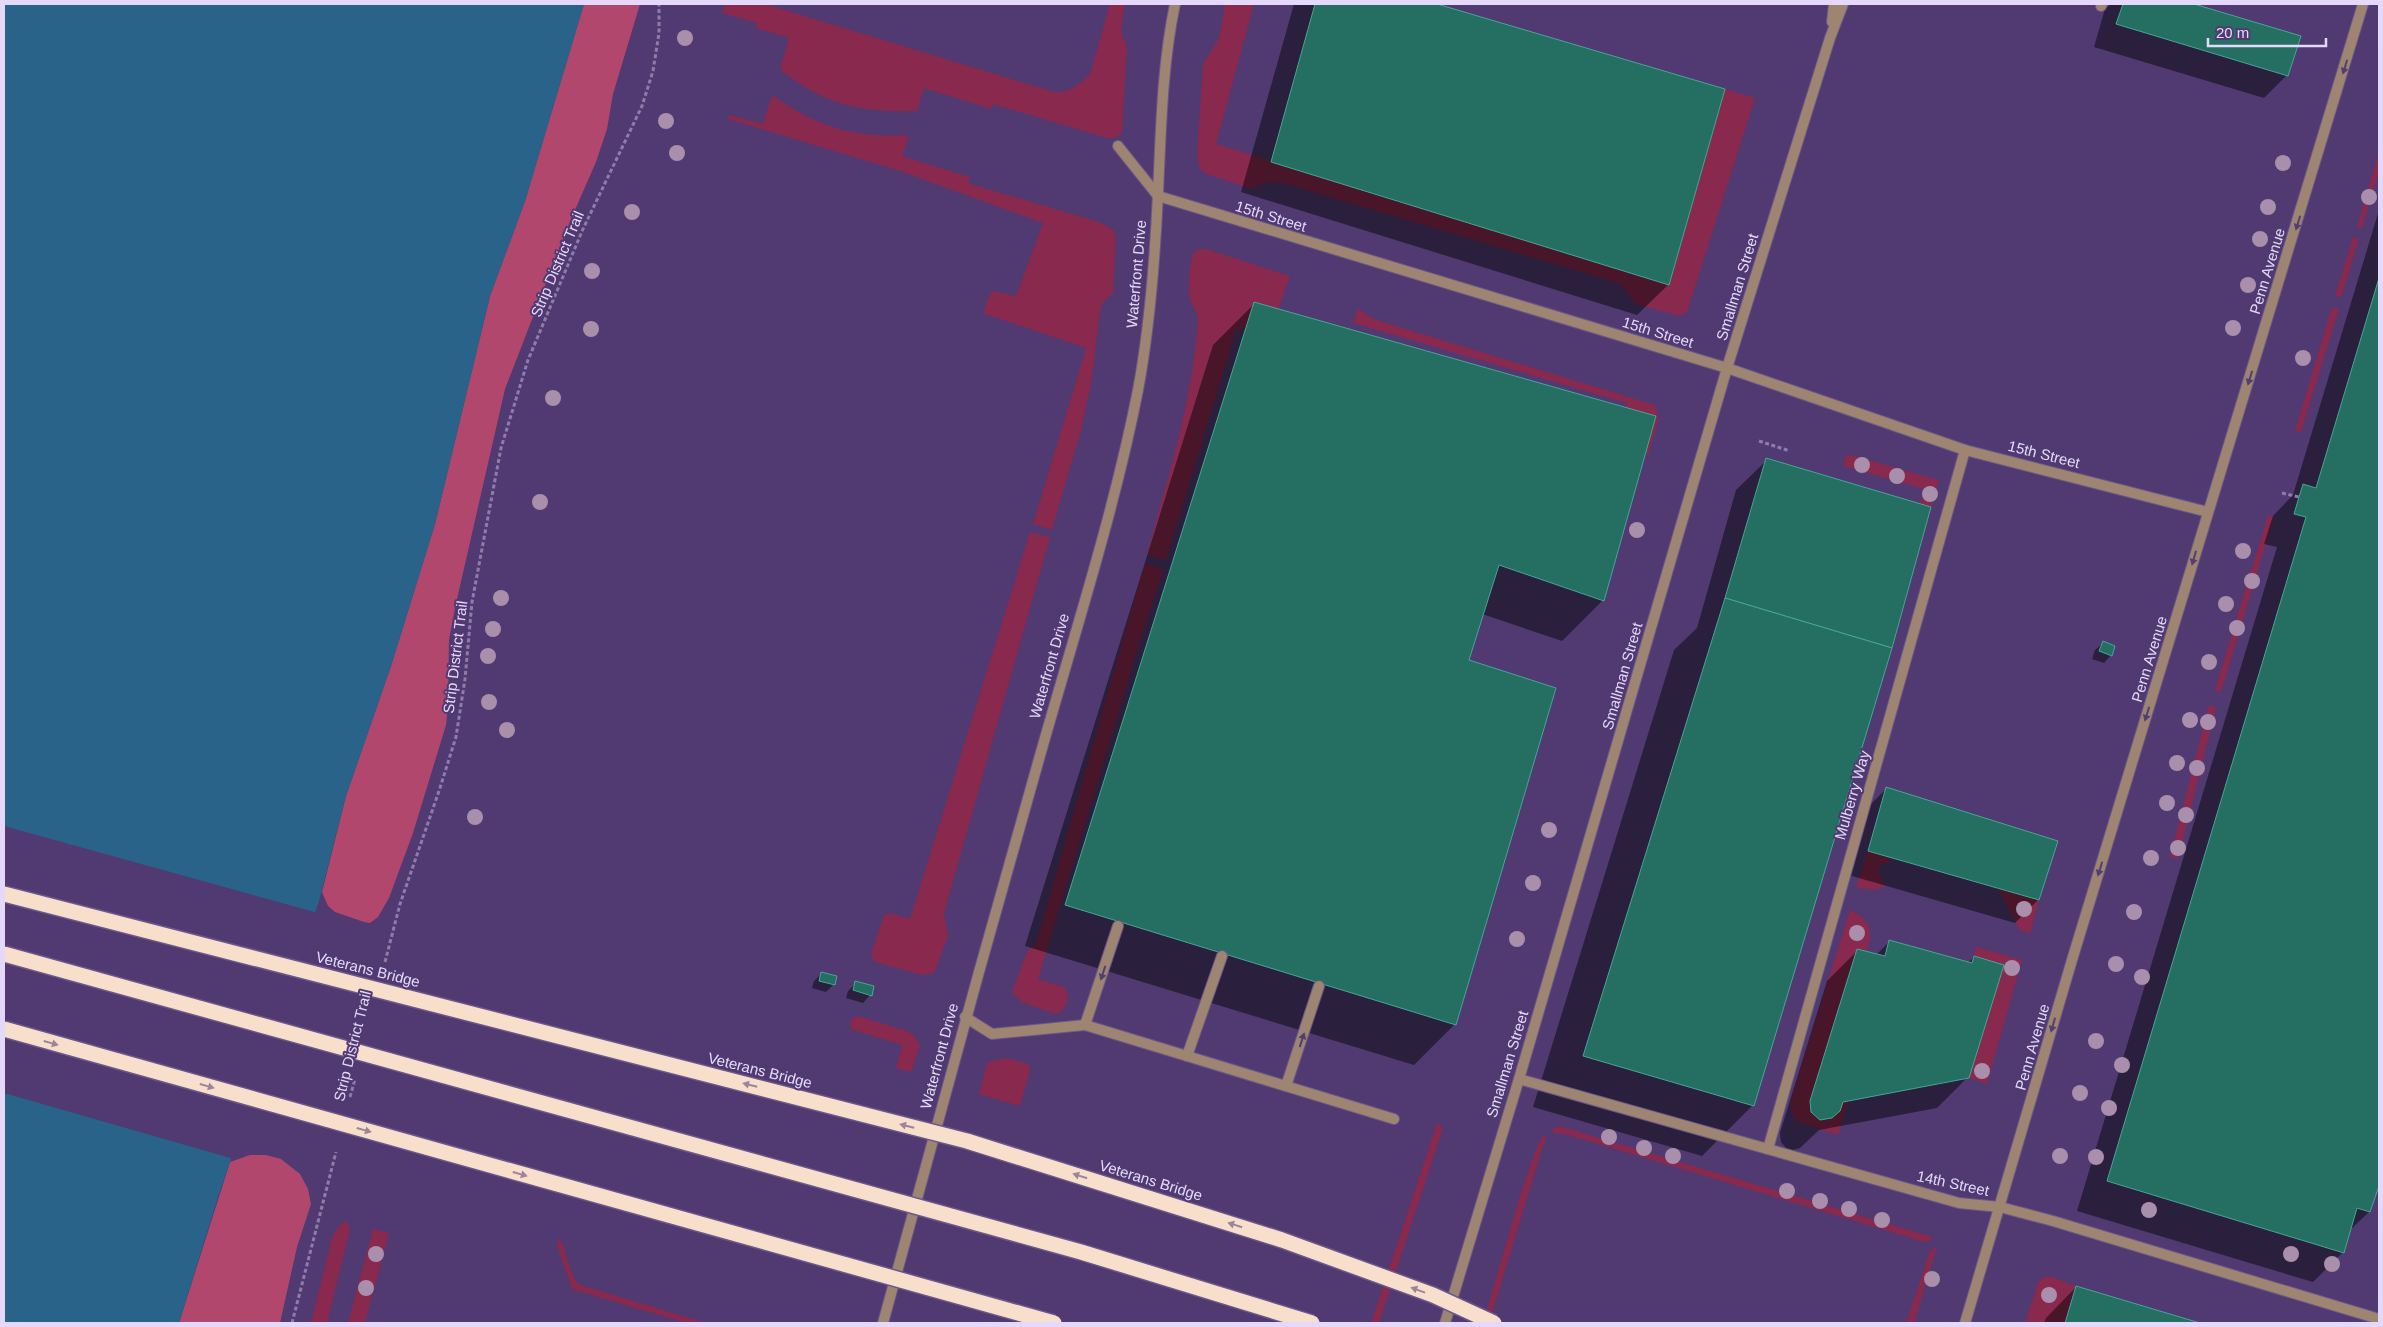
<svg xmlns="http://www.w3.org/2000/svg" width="2383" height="1327" font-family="Arial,sans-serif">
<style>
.green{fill:#89294e}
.forest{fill:#b1476d}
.water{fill:#296389}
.pier{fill:#503a71}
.shadow{fill:#0007}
.building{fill:#246e62;stroke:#47a696}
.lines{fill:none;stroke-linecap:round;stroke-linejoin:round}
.service-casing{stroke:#6b578a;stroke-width:12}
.minor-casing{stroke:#6b578a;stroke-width:12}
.tertiary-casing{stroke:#6b578a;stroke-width:12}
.path{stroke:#8e7daa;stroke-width:3;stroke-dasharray:4 2.5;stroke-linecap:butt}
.service{stroke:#9d8571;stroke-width:10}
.minor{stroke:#9d8571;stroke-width:10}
.tertiary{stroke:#9d8571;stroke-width:10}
.motorway-bridge-casing{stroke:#6b578a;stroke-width:18;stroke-linecap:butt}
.motorway-bridge{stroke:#f8dfcc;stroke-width:15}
.tree{fill:#a98fac}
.oneway{fill:#543e71}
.oneway2{fill:#9c849a}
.labels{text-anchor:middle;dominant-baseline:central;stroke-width:4;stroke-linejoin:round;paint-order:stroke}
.street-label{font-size:15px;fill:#e4d9fa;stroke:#503a71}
</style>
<rect width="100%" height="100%" fill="#503a71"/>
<!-- green -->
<g class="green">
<path d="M 725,4 L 765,4 L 1054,92 C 1069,93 1079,85 1090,74 L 1110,4 L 1125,4 L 1121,30 L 1127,48 L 1122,133 L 1115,138 L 1107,138 L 993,104 L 991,109 L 924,88 L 917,111 C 862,113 823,105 780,69 L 789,38 L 756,28 L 757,23 L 722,13 Z"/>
<polygon points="1225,4 1254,4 1216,144 1650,275 1669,285 1725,89 1755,98 1687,312 1680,316 1639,305 1635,303 1621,284 1283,183 1267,182 1252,189 1204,173 1200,168 1197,156 1203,64 1219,38"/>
<path d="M 772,95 C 818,127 853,138 909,135 L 902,156 L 970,177 L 968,183 L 1099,222 L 1114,230 L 1116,239 L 1113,293 L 1103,302 L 1100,311 L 1092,378 L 1081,430 L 1052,530 L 1033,524 L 1086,348 L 983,313 L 990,294 L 993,291 L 1016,296 L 1043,223 L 897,170 L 728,119 L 729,115 L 763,124 Z"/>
<polygon points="2379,151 2379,172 2362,228 2357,227"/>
<polygon points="2353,237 2359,239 2341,297 2335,296"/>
<path d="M 1199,249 L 1206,249 L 1290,276 L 1273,325 L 1263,337 L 1242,329 L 1236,331 L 1166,560 L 1147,555 C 1168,477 1193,399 1198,318 C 1197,310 1193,307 1190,300 C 1187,293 1190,262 1193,253 Z"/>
<polygon points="2332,307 2339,309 2301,432 2295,431"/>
<polygon points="1358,308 1368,316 1383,322 1655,405 1659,419 1648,455 1615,445 1627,403 1353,323"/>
<polygon points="1847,454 1939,480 1931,507 1920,504 1924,489 1843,466"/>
<polygon points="2268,515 2274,517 2221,692 2215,690"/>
<polygon points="1030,532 1050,537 944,913 948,936 934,973 922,975 878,963 873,960 871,954 884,915 890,913 910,919"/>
<path d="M 1145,563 L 1164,569 L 1145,625 L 1038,979 L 1064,987 L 1067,992 C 1069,1001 1065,1012 1055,1014 L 1022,1002 L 1012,992 L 1027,952 L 1037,941 Z"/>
<polygon points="2209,705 2216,707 2178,859 2170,857"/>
<polygon points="1868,851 1891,858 1890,861 1877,868 1885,886 1875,890 1856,887"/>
<polygon points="1998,888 2039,900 2030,934 2019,929"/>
<path d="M 1850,910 C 1871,920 1874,931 1866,952 L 1857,950 L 1810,1107 L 1816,1118 L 1828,1120 L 1840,1111 L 1843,1102 L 1849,1100 L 1838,1135 L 1798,1122 L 1793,1116 L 1790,1104 Z"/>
<polygon points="1976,947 2022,960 1987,1084 1969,1078 2003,965 1974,956"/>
<polygon points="858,1016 907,1031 913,1035 920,1045 911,1072 896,1068 902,1045 851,1029 850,1020"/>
<polygon points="1005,1058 1026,1063 1031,1067 1020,1106 979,1094 987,1063"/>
<polygon points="1437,1123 1443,1128 1379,1323 1371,1323"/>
<polygon points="1559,1126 1929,1236 1933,1239 1925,1242 1568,1135 1555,1133 1551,1130"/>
<polygon points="1544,1135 1547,1138 1543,1146 1489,1323 1483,1323 1520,1196 1537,1146"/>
<polygon points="343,1222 347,1222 350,1229 327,1323 311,1323 332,1237 336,1230"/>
<polygon points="373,1229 389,1233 365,1323 348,1323"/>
<path d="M 558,1240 L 561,1241 C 568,1254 569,1277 580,1285 L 706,1323 L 686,1323 L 572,1289 L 557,1245 Z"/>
<polygon points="1937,1246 1914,1323 1906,1323 1930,1251"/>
<polygon points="2049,1276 2076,1286 2065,1323 2025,1323 2039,1280"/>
</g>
<!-- forest -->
<g class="forest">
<polygon points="584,4 640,4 613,94 607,129 596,162 571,219 505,389 455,608 449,640 448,706 446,725 413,833 389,898 378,917 370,923 364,922 335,912 328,906 322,892 346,796 391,666 435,524 490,296 525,201"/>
<polygon points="250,1155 266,1155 281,1159 300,1174 308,1189 311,1204 297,1247 280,1323 179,1323 230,1162"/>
</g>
<!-- water -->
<polygon class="water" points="4,4 584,4 525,201 490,296 435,524 391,666 346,796 319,901 218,1197 179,1323 4,1323"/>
<!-- pier -->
<polygon class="pier" points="4,826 318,913 234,1159 4,1093"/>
<!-- shadow -->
<g class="shadow">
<polygon points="1294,4 1433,4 1724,90 1668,285 1637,315 1241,192"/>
<polygon points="2111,4 2189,4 2299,37 2287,75 2264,98 2094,47 2105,9"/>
<polygon points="2379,210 2379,1182 2369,1212 2349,1231 2343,1252 2313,1282 2077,1211 2277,547 2264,544 2269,528 2273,516 2293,495"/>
<polygon points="1254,304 1603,600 1562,641 1482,614 1468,661 1455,1024 1414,1065 1025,946 1213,345"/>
<polygon points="1767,460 1753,1105 1702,1156 1533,1107 1674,650 1697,628 1736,490"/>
<polygon points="2103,643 2111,655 2104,663 2092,659 2095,650"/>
<polygon points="1887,788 2056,841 2038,900 2015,923 1845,874 1863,812"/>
<polygon points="1890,941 1967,964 1974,957 1968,1077 1937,1108 1819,1130 1800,1148 1793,1150 1786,1148 1781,1142 1780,1133 1827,981 1857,951 1876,955"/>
<polygon points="821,974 834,984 826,992 812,988 814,981"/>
<polygon points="856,983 870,995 863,1003 846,998 848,991"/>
<polygon points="2076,1287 2196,1323 2044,1323 2046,1318"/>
</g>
<!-- building -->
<g class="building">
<polygon points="1315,4 1437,4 1725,89 1669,285 1271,162"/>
<polygon points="2123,4 2194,4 2301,36 2288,76 2116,24"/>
<polygon points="2379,278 2379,1186 2370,1212 2357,1208 2344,1253 2107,1181 2306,517 2294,514 2299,497 2303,484 2316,488"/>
<polygon points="1254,302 1656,416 1604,601 1499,565 1469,660 1556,688 1456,1025 1065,905"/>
<polygon points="1766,458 1931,507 1892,648 1725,598"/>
<polygon points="1725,598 1892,648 1754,1106 1583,1056"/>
<polygon points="2103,641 2115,646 2112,656 2099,651"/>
<polygon points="1886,787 2058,841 2039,900 1868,851"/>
<polygon points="1889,940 1972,963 1974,956 2004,965 1969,1078 1843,1102 1840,1111 1832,1118 1820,1120 1811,1112 1810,1101 1857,949 1885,956"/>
<polygon points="821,972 837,976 835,985 819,981"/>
<polygon points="855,981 874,986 872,996 853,990"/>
<polygon points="2076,1286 2200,1323 2065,1323"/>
</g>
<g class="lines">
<!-- service casing -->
<g class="service-casing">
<g id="service">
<polyline points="2101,6 2102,4"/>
<polyline points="1118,146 1158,196"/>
<polyline points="965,1017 992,1034 1085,1025 1394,1119"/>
<polyline points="1085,1025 1118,926"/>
<polyline points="1187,1056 1222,956"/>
<polyline points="1286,1086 1319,986"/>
<polyline points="1768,1149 1965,450"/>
</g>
</g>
<!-- minor casing -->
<g class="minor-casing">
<g id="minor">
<polyline points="1158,196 1727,368 1965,450 2208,512"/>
<polyline points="1519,1079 1959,1203 2000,1207 2053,1221 2379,1319"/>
<path d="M 883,1323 C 934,1132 987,942 1041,752 C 1075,632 1114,512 1138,390 C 1150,326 1155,259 1158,193 C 1161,130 1162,66 1175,4"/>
</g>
</g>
<!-- tertiary casing -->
<g class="tertiary-casing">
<g id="tertiary">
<polyline points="1832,22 1834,4"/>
<polyline points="1445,1323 1519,1079 1727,368 1830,38 1843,4"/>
<polyline points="1965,1323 2072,960 2363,4"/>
</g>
</g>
<!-- path -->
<g class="path">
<polyline points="1759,441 1790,451"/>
<polyline points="2282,493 2299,497"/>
<polyline points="385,962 400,904 439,791 456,737 465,679 472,602 501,448 528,360 583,229 642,106 653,71 659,33 659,4"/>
<polyline points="350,1097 355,1079"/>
<polyline points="292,1323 336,1152"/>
</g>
<!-- service -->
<use href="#service" class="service"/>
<!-- minor -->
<use href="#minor" class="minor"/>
<!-- tertiary -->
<use href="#tertiary" class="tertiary"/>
<!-- motorway-bridge casing -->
<g class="motorway-bridge-casing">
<g id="motorway-bridge">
<polyline points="4,894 967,1141 1282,1240 1433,1295 1494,1323"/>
<polyline points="4,954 1081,1252 1312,1323"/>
<polyline points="4,1029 1054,1323"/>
</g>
</g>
<!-- motorway-bridge -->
<use href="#motorway-bridge" class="motorway-bridge"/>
</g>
<!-- trees -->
<g class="tree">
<circle cx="685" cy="38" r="8"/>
<circle cx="666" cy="121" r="8"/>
<circle cx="677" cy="153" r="8"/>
<circle cx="2283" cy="163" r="8"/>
<circle cx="2369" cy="197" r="8"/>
<circle cx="2268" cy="207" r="8"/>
<circle cx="632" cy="212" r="8"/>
<circle cx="2260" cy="239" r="8"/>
<circle cx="592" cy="271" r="8"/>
<circle cx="2248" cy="285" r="8"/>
<circle cx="2233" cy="328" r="8"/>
<circle cx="591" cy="329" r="8"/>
<circle cx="2303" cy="358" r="8"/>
<circle cx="553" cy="398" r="8"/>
<circle cx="1862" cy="465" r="8"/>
<circle cx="1897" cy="476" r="8"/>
<circle cx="1930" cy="494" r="8"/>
<circle cx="540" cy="502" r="8"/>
<circle cx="1637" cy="530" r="8"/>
<circle cx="2243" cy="551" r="8"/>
<circle cx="2252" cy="581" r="8"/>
<circle cx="501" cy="598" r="8"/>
<circle cx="2226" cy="604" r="8"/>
<circle cx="2237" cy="628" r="8"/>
<circle cx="493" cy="629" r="8"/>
<circle cx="488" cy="656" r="8"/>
<circle cx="2209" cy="662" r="8"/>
<circle cx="489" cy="702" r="8"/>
<circle cx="2190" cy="720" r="8"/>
<circle cx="2208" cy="722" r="8"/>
<circle cx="507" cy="730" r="8"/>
<circle cx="2177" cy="763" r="8"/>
<circle cx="2197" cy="768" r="8"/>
<circle cx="2167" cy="803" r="8"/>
<circle cx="2186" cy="815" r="8"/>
<circle cx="475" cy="817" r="8"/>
<circle cx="1549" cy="830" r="8"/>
<circle cx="2178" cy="848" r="8"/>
<circle cx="2151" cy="858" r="8"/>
<circle cx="1533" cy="883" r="8"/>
<circle cx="2024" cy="909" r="8"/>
<circle cx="2134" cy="912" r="8"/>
<circle cx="1857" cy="933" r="8"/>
<circle cx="1517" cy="939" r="8"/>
<circle cx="2116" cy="964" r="8"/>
<circle cx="2012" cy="968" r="8"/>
<circle cx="2142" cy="977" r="8"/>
<circle cx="2096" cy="1041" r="8"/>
<circle cx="2122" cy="1065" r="8"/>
<circle cx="1982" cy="1071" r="8"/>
<circle cx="2080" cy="1093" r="8"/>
<circle cx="2109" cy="1108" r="8"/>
<circle cx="1609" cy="1137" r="8"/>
<circle cx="1644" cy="1148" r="8"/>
<circle cx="1673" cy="1156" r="8"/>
<circle cx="2060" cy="1156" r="8"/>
<circle cx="2096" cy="1157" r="8"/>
<circle cx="1787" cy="1191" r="8"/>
<circle cx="1820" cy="1201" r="8"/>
<circle cx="1849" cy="1209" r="8"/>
<circle cx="2149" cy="1210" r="8"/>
<circle cx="1882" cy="1220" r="8"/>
<circle cx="376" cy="1254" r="8"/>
<circle cx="2291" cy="1254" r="8"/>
<circle cx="2332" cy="1264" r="8"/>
<circle cx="1932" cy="1279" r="8"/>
<circle cx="366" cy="1288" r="8"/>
<circle cx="2049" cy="1295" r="8"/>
</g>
<!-- one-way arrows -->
<defs><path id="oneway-solid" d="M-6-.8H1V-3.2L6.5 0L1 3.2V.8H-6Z" transform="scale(1.25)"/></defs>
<g class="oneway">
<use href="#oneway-solid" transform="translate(2345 67) rotate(107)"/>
<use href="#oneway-solid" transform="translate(2298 223) rotate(107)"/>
<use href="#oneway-solid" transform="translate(2250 378) rotate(107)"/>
<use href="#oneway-solid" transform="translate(2194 558) rotate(106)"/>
<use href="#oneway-solid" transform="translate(2147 714) rotate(107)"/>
<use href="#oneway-solid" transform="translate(2100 869) rotate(107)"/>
<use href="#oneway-solid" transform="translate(1103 973) rotate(108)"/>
<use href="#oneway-solid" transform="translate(2053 1025) rotate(106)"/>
<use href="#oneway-solid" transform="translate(1302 1040) rotate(-72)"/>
</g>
<g class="oneway2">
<use href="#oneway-solid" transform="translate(51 1043) rotate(16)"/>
<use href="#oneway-solid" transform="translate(750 1085) rotate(-166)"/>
<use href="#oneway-solid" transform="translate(207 1086) rotate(16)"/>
<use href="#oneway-solid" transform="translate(907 1126) rotate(-166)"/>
<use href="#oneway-solid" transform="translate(364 1130) rotate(16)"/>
<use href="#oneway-solid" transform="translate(520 1174) rotate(16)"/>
<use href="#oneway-solid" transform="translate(1080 1176) rotate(-163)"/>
<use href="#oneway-solid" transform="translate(1235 1225) rotate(-163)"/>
<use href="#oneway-solid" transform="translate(1418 1290) rotate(-160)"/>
</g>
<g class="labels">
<!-- street labels -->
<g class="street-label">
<text transform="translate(1271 216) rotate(17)">15th Street</text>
<text transform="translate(557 264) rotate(-67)">Strip District Trail</text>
<text transform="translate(2267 271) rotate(-73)">Penn Avenue</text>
<text transform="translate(1136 274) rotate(-85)">Waterfront Drive</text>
<text transform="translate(1737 287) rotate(-73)">Smallman Street</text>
<text transform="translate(1658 332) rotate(17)">15th Street</text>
<text transform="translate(2044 454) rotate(14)">15th Street</text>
<text transform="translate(455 657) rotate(-83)">Strip District Trail</text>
<text transform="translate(2149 659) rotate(-73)">Penn Avenue</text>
<text transform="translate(1049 666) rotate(-74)">Waterfront Drive</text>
<text transform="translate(1622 676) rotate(-74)">Smallman Street</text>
<text transform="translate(1852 795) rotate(-74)">Mulberry Way</text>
<text transform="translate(368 969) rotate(14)">Veterans Bridge</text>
<text transform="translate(352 1046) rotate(-76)">Strip District Trail</text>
<text transform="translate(2032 1047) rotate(-74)">Penn Avenue</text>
<text transform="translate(939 1056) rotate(-75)">Waterfront Drive</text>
<text transform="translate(1507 1064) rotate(-73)">Smallman Street</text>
<text transform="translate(760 1070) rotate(14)">Veterans Bridge</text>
<text transform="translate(1151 1180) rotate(17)">Veterans Bridge</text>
<text transform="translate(1953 1183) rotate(12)">14th Street</text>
</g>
</g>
<!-- border -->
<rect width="2383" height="1327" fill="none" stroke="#e4d9fa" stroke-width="10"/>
<!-- scale -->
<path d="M2208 38v8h118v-8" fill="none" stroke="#e4d9fa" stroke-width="2.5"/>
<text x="2216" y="38" font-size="15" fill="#e4d9fa" stroke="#503a71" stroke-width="4" paint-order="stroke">20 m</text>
</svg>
